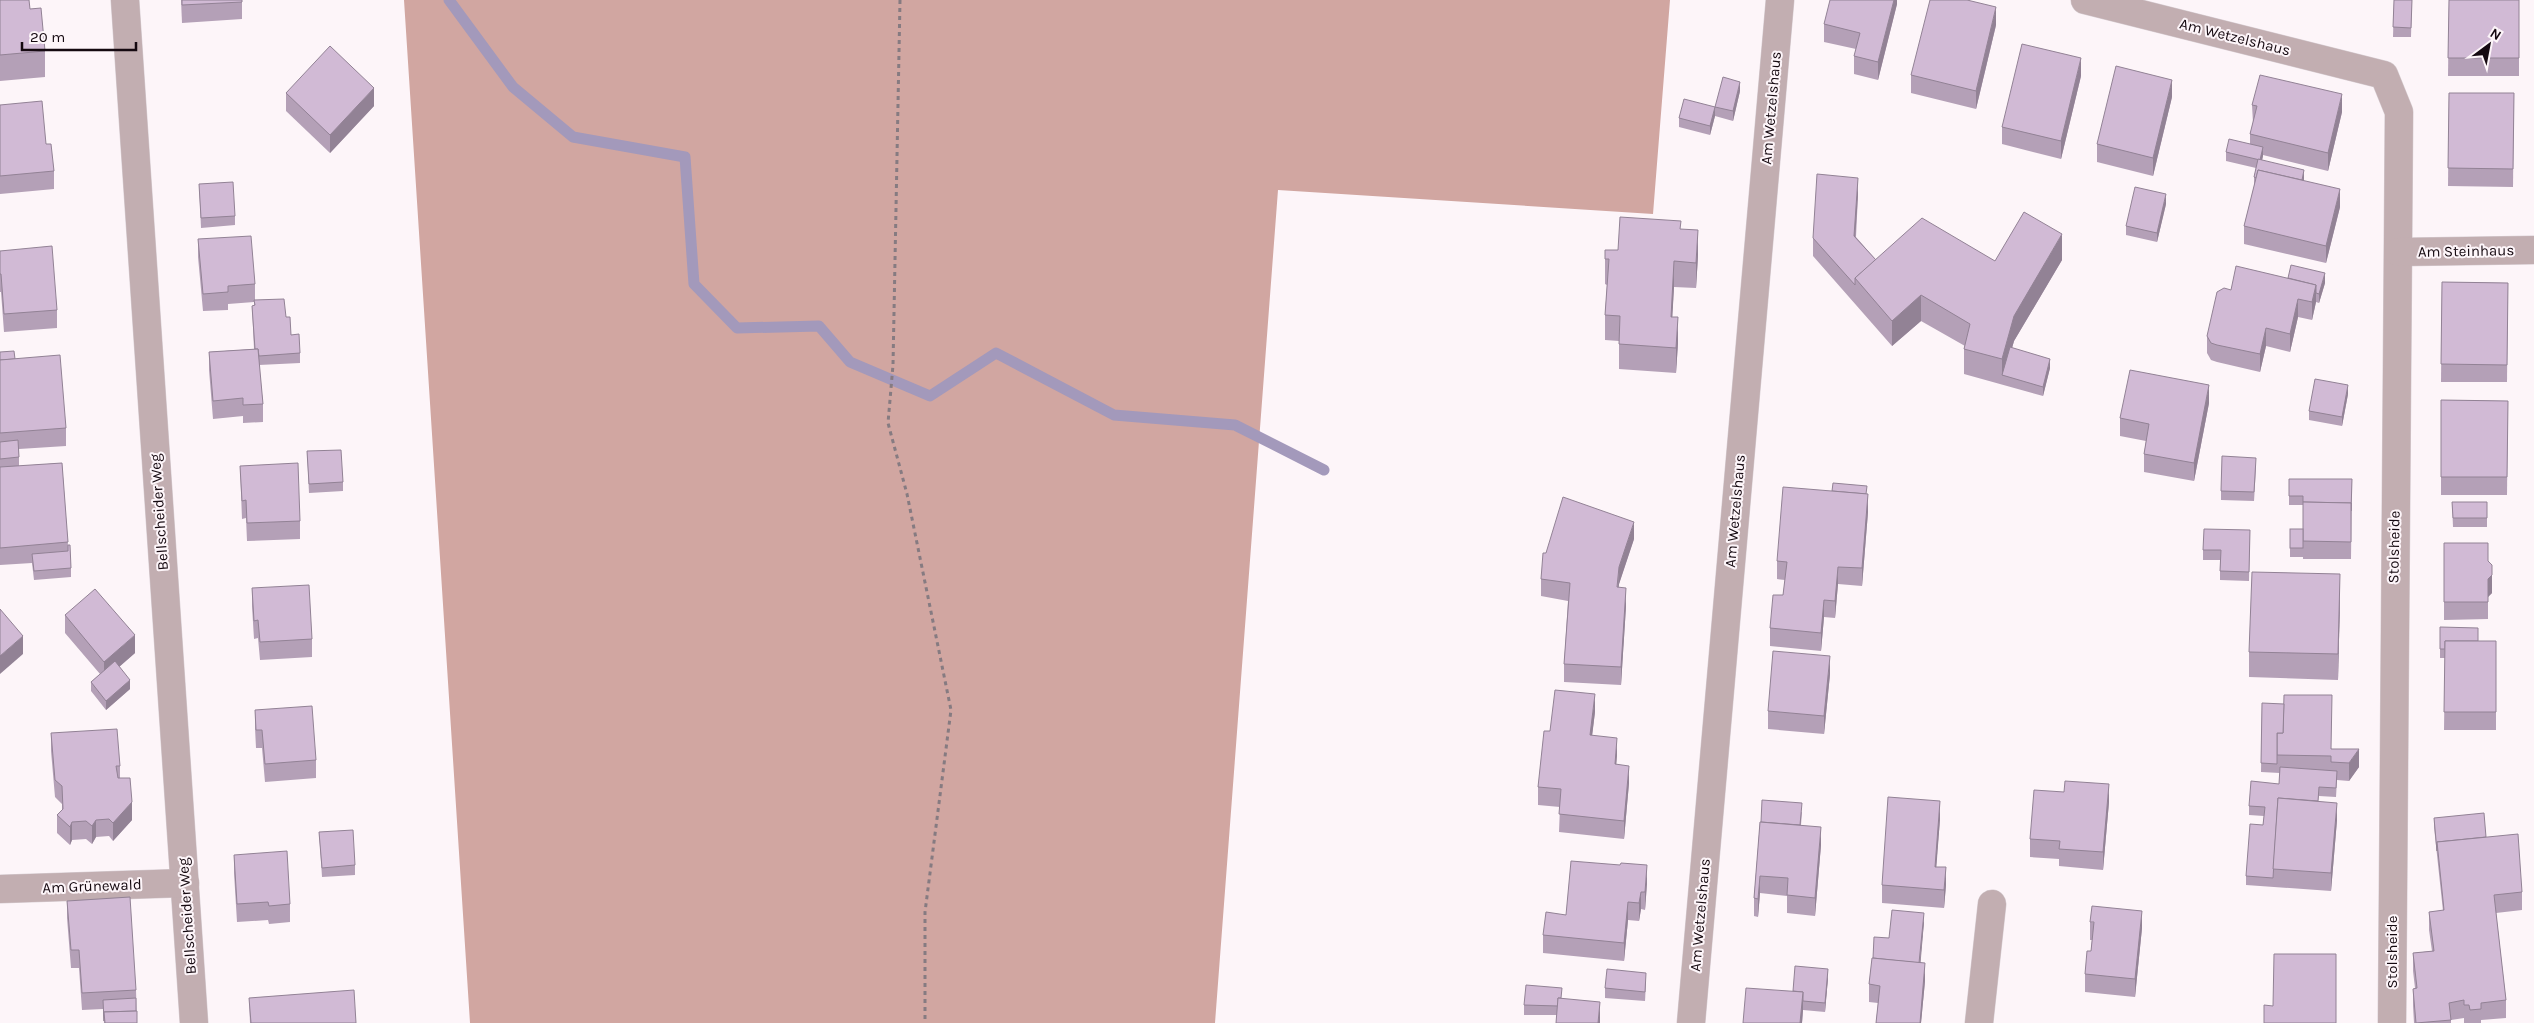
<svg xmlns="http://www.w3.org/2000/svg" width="2534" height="1023" font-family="Karla,sans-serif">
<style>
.forest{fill:#d1a6a1}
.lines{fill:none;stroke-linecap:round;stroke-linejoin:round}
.stream{stroke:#a399bb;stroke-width:11}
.minor-casing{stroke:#d8cfd4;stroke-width:29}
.path{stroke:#867b81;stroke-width:3;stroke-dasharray:4 4;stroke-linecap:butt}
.minor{stroke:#c2aeb1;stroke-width:28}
.wall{fill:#b4a0b7}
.shaded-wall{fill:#928295}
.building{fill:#d1bad5;stroke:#928295}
.labels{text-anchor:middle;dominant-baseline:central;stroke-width:4;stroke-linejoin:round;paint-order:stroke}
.street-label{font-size:15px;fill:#150910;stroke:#fdf5f9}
</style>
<rect width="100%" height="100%" fill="#fdf5f9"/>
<!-- forest -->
<polygon class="forest" points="404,0 1670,0 1653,214 1278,190 1215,1023 470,1023"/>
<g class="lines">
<!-- stream -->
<polyline class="stream" points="449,0 513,87 573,137 685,157 694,284 737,328 819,326 850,362 930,396 996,353 1114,415 1235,425 1324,470"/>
<!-- minor casing -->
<g class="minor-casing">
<g id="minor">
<polyline points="125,0 194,1023"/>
<polyline points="2085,0 2384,75 2399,112 2392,1023"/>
<polyline points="2399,252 2534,250"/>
<polyline points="0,889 185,883"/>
<polyline points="1691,1023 1780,0"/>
<polyline points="1979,1023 1992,904"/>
</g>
</g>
<!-- path -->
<polyline class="path" points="900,0 893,365 888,423 907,494 951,710 925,912 925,1023"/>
<!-- minor -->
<use href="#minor" class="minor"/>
</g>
<!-- wall -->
<g class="wall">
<polygon points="0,0 30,9 45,51 45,77 0,81"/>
<polygon points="181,0 242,0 242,19 182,23"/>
<polygon points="1897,0 1897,4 1878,80 1854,74 1854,56 1856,49 1824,42 1824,24"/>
<polygon points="2394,0 2412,0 2411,37 2393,37"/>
<polygon points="2449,0 2519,0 2519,76 2448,76"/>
<polygon points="1996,25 1976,109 1911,93 1911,75"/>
<polygon points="2081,76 2061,159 2002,144 2002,127"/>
<polygon points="1740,91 1733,121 1715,116 1710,135 1679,127 1679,118 1715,107"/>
<polygon points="286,93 374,106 330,153 286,111"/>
<polygon points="2449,93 2514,93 2513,187 2448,186"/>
<polygon points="2172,97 2153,176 2097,162 2097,144"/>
<polygon points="0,105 46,144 54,171 54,189 0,194"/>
<polygon points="2252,105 2342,112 2328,171 2263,155 2262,160 2304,179 2304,181 2340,207 2326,263 2244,244 2244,226 2254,187 2254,177 2256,168 2226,161 2226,152 2250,144 2250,134 2253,123"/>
<polygon points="199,184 235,216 235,225 201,228"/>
<polygon points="1858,195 1856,237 1876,260 1995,261 2062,260 2014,341 2012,348 2050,368 2043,396 1964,374 1964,349 1965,346 1921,321 1892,346 1813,256 1813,238"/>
<polygon points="2166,204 2157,242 2126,235 2126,226"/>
<polygon points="1681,229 1698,256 1696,288 1674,287 1672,317 1678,343 1676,373 1619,369 1619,341 1605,340 1605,315 1607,285 1605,284 1605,259 1618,250"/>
<polygon points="198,239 255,284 255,300 286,317 291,335 300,353 300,363 259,365 263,404 263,422 243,423 243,416 213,419 209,370 209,352 254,349 252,306 254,305 254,302 228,304 228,310 203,311 198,257"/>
<polygon points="0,251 57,310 57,328 4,332 1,292 0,292"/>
<polygon points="2288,278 2325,283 2319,303 2316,302 2312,320 2298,317 2290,352 2266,346 2260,372 2217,362 2211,360 2207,353 2207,336 2231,290"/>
<polygon points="2442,282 2508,283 2507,382 2441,382"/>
<polygon points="0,352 15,359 66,428 66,446 19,449 19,466 62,463 68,545 71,568 71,577 34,580 32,563 0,565"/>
<polygon points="2348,394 2342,426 2309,420 2309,411"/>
<polygon points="2441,400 2508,401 2507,495 2441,495"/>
<polygon points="2209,403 2194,481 2144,472 2144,454 2146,441 2120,436 2120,418"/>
<polygon points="307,451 343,482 343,491 309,493"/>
<polygon points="240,466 300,521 300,539 247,541 246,518 242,519"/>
<polygon points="2256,467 2254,501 2221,500 2221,491"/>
<polygon points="2289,479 2352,479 2351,559 2303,559 2303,557 2290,557 2290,529 2303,529 2303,505 2289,505"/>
<polygon points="1867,494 1868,512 1862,586 1838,584 1835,618 1824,617 1821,651 1770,646 1770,628 1783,595 1785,580 1777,579 1777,561"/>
<polygon points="2452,502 2487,502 2487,527 2453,527"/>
<polygon points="2250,530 2249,581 2220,580 2220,560 2203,560 2203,550"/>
<polygon points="1634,539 1619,584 1618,588 1626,606 1621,685 1564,682 1564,664 1568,601 1541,596 1541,579"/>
<polygon points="2444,543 2488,562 2492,593 2488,597 2488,619 2444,620"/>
<polygon points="252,588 312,639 312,657 260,660 258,638 254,639 252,606"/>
<polygon points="2340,600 2338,680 2249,677 2249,652"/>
<polygon points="65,615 135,653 119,667 130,689 106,710 91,691 91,682 100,674 65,633"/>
<polygon points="2440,627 2478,641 2496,641 2496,730 2444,730 2445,658 2440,658"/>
<polygon points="1830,674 1824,734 1768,729 1768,711"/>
<polygon points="2262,703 2332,749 2359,767 2349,781 2337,780 2336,797 2319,796 2318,801 2337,820 2331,891 2246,885 2246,876 2263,825 2264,816 2249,815 2249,806 2279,784 2280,773 2261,772"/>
<polygon points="255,710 316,760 316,778 265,782 262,748 256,748 255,728"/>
<polygon points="1595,712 1592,735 1617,755 1616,764 1629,783 1624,839 1559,832 1560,807 1538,805 1538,787 1550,731"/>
<polygon points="51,733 120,766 120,778 132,820 113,841 109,836 96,837 92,844 86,839 72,840 70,845 57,833 57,815 62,810 62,804 55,797 51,751"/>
<polygon points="2109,802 2103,870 2059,866 2059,859 2030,857 2030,839"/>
<polygon points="1802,812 1801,825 1821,845 1815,916 1787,913 1787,896 1760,893 1758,917 1754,916 1754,898 1760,822"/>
<polygon points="2434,818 2486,837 2522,892 2522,910 2496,913 2506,1000 2506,1018 2481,1020 2481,1023 2464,1023 2464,1018 2451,1020 2451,1023 2414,1023 2413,1006 2413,989 2415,988 2413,971 2413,953 2432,951 2429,930 2429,912 2443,911 2434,827"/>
<polygon points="1940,819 1936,867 1946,885 1944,908 1882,903 1882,885"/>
<polygon points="319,832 355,865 355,875 322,877"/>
<polygon points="234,855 290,904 290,922 269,924 268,920 237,922 234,873"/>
<polygon points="1647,883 1645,910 1641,909 1639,921 1628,920 1624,961 1543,953 1543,935 1566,915"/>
<polygon points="67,901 136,990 137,1023 104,1023 103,1009 82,1010 79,968 71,968 67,918"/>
<polygon points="1924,922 1920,963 1925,981 1921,1023 1876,1023 1878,1003 1869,1002 1869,984 1873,958 1889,938"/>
<polygon points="2090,922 2142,928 2135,997 2085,992 2085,974 2091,951 2092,940 2090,940"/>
<polygon points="1828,978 1825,1012 1803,1010 1802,1023 1743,1023 1793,991"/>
<polygon points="1646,983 1645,1001 1605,998 1605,988"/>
<polygon points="249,998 356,1023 250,1023"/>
<polygon points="1562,998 1600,1019 1600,1023 1556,1023 1557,1015 1524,1015 1524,1005"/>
</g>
<!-- shaded-wall -->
<g class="shaded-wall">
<polygon points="1894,0 1897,0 1897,4 1878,80 1878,62"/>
<polygon points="1996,7 1996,25 1976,109 1976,91"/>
<polygon points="2081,58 2081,76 2061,159 2061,141"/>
<polygon points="2172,80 2172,97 2153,176 2153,158"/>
<polygon points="1740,82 1740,91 1733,121 1733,111"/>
<polygon points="374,88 374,106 330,153 330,135"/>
<polygon points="2342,94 2342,112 2328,171 2328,153"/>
<polygon points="1715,107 1715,116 1710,135 1710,126"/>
<polygon points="2263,147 2263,156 2260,169 2260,160"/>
<polygon points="2304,170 2304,179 2300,197 2300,188"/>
<polygon points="1858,178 1858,195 1854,254 1854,236"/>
<polygon points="2340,189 2340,207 2326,263 2326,246"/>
<polygon points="2166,194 2166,204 2157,242 2157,233"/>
<polygon points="1698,230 1698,256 1696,288 1696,263"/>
<polygon points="2062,234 2062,260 2014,341 2004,376 2002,375 2002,359 2014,316"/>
<polygon points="1674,261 1674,287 1671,342 1671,317"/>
<polygon points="2325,273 2325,283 2319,303 2319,294"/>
<polygon points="2316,285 2316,302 2312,320 2312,302"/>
<polygon points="1921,295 1921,321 1892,346 1892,321"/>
<polygon points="2298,299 2298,317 2290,352 2290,334"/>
<polygon points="1678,317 1678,343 1676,373 1676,348"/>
<polygon points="2266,328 2266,346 2260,372 2260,354"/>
<polygon points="2050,359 2050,368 2043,396 2043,387"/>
<polygon points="2209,385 2209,403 2194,481 2194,463"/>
<polygon points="2348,385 2348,394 2342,426 2342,417"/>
<polygon points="1868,494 1868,512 1862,586 1862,568"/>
<polygon points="1634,522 1634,539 1619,584 1617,605 1619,567"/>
<polygon points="1838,567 1838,584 1835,618 1835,601"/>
<polygon points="2340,574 2340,600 2338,680 2338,654"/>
<polygon points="2492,575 2492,593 2488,597 2488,619 2488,579"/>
<polygon points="1626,588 1626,606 1621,685 1621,667"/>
<polygon points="1824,600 1824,617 1821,651 1821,633"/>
<polygon points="135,635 135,653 104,680 104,662"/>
<polygon points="23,636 23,654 0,674 0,656"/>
<polygon points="1830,656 1830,674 1824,734 1824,716"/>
<polygon points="130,680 130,689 106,710 106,701"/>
<polygon points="1595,694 1595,712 1590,753 1590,735"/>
<polygon points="1617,738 1617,755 1615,782 1615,764"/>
<polygon points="2359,749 2359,767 2349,781 2349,763"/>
<polygon points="1629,766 1629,783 1624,839 1624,821"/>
<polygon points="2109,784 2109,802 2103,870 2103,852"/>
<polygon points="1940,801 1940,819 1935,885 1935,867"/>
<polygon points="132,802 132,820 113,841 113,823"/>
<polygon points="2337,803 2337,820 2331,891 2331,873"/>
<polygon points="96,820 96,837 92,844 92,826"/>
<polygon points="72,822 72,840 70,845 70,827"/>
<polygon points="1821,827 1821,845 1815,916 1815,898"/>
<polygon points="1647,865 1647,883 1645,910 1645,892"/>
<polygon points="1946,867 1946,885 1944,908 1944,890"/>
<polygon points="1760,876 1760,893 1758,917 1758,899"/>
<polygon points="1641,892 1641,909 1639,921 1639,903"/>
<polygon points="1628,902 1628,920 1624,961 1624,943"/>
<polygon points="2142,911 2142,928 2135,997 2135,979"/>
<polygon points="1924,913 1924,922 1919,981 1919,971"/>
<polygon points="1925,963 1925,981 1921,1023 1920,1023"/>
<polygon points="1828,969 1828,978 1825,1012 1825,1003"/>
<polygon points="1803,992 1803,1010 1802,1023 1800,1023"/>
<polygon points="1600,1002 1600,1023 1598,1023"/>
</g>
<!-- building -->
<g class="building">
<polygon points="0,0 29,0 30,9 41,8 45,51 0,55"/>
<polygon points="182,0 242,0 242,2 182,5"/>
<polygon points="1830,0 1894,0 1878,62 1854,56 1860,33 1824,24"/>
<polygon points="1930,0 1967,0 1996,7 1976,91 1911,75"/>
<polygon points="2394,0 2412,0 2411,28 2393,27"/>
<polygon points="2449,0 2519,0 2519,58 2448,58"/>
<polygon points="2022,44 2081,58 2061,141 2002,127"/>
<polygon points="330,46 374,88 330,135 286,93"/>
<polygon points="2116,66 2172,80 2153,158 2097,144"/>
<polygon points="2260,75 2342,94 2328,153 2250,134 2257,106 2252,105"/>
<polygon points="1723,77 1740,82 1733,111 1715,107 1710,126 1679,118 1684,99 1715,107"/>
<polygon points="2449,93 2514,93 2513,169 2448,168"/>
<polygon points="42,101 46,144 51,144 54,171 0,176 0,105"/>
<polygon points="2229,139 2263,147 2260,160 2226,152"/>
<polygon points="2258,159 2304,170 2302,180 2258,170 2256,178 2254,177"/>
<polygon points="2258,170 2340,189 2326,246 2244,226"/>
<polygon points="1817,174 1858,178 1854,236 1876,260 1855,278 1855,285 1813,238"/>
<polygon points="233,182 235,216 201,218 199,184"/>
<polygon points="2135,187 2166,194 2157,233 2126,226"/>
<polygon points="2024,212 2062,234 2014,316 2002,359 1964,349 1970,324 1921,295 1892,321 1855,278 1922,218 1995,261"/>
<polygon points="1620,217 1681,221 1680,229 1698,230 1696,263 1674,261 1671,317 1678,317 1676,348 1619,344 1620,316 1605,315 1609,259 1605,259 1605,250 1618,250"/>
<polygon points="251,236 255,284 228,286 228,292 203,294 198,239"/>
<polygon points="52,246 57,310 4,314 1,274 0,274 0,251"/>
<polygon points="2291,265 2325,273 2319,294 2316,293 2316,285 2288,278"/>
<polygon points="2236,266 2316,285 2312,302 2298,299 2290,334 2266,328 2260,354 2217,345 2211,343 2207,336 2217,292 2224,288 2231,290"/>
<polygon points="2442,282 2508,283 2507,365 2441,364"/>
<polygon points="284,299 286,317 290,317 291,335 299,334 300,353 259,356 258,349 255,349 252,306 255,305 254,300"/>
<polygon points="2010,347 2050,359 2043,387 2002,375"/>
<polygon points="258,349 263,404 243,405 243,398 213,401 209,352"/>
<polygon points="14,351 15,359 0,360 0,352"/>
<polygon points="60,355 66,428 0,433 0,360"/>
<polygon points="2130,370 2209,385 2194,463 2144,454 2149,424 2120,418"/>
<polygon points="2315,379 2348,385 2342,417 2309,411"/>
<polygon points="2441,400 2508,401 2507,477 2441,477"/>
<polygon points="18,440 19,457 0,459 0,442"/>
<polygon points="341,450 343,482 309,484 307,451"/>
<polygon points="2222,456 2256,458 2254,492 2221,491"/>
<polygon points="62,463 68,542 0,548 0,467"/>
<polygon points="298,463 300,521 247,523 246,500 242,501 240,466"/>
<polygon points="2289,479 2352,479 2351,511 2351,503 2303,502 2303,496 2289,496"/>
<polygon points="1833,483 1867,486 1866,494 1832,491"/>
<polygon points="1783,487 1868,494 1862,568 1838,567 1835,601 1824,600 1821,633 1770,628 1773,595 1783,595 1787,562 1777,561"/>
<polygon points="1563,497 1634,522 1619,567 1617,587 1626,588 1621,667 1564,664 1570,583 1541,579 1543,553 1546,553"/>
<polygon points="2303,502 2351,503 2351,542 2303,541"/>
<polygon points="2452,502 2487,502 2487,518 2453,518"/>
<polygon points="2204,529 2250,530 2249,572 2220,571 2221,550 2203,550"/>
<rect x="2290" y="529" width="13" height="19"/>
<polygon points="2444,543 2488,543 2488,561 2492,565 2492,575 2488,579 2488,602 2444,602"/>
<polygon points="68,545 70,545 71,568 34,571 32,554 68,551"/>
<polygon points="2252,572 2340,574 2338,654 2249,652"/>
<polygon points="309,585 312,639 260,642 258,620 254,621 252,588"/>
<polygon points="95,589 135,635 104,662 65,615"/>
<polygon points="0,609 23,636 0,656"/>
<polygon points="2440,627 2478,628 2478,641 2445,641 2445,649 2440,649"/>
<polygon points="2445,641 2496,641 2496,712 2444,712"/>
<polygon points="1773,651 1830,656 1824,716 1768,711"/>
<polygon points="115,661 130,680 106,701 91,682"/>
<polygon points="1555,690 1595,694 1590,735 1617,738 1615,764 1629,766 1624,821 1559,814 1561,789 1538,787 1544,731 1550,731"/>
<polygon points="2284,695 2332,695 2331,749 2359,749 2349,763 2331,762 2331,756 2277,755 2277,733 2283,733"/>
<polygon points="2262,703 2284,704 2283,733 2277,733 2277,764 2261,763"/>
<polygon points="312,706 316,760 265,764 262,730 256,730 255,710"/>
<polygon points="117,729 120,766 116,766 118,778 130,778 132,802 113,823 109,819 96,820 92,826 86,821 72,822 70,827 57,815 63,809 62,786 55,780 51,733"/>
<polygon points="2280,767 2337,771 2336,788 2319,787 2318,801 2278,798 2273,878 2246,876 2250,824 2263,825 2265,807 2249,806 2251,781 2279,784"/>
<polygon points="2065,781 2109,784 2103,852 2059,849 2060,841 2030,839 2034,790 2064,792"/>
<polygon points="1888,797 1940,801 1935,867 1946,867 1944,890 1882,885"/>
<polygon points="2278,798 2337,803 2331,873 2273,869"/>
<polygon points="1762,800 1802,803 1800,825 1761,822"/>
<polygon points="2484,813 2486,837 2437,842 2437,851 2434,818"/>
<polygon points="1760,822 1821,827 1815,898 1787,895 1788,878 1760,876 1758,899 1754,898"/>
<polygon points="353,830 355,865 322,868 319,832"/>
<polygon points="2518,834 2522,892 2494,895 2506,1000 2481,1003 2481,1009 2470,1010 2469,1005 2464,1005 2464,1000 2449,1003 2451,1020 2416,1023 2413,989 2417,988 2413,953 2434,951 2429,912 2444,910 2437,842"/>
<polygon points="287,851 290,904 269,906 268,902 237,904 234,855"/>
<polygon points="1571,861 1620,865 1621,863 1647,865 1645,892 1641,892 1639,903 1628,902 1624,943 1543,935 1546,912 1566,915"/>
<polygon points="130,897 136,990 82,993 79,950 71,950 67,901"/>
<polygon points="2092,906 2142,911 2135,979 2085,974 2087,951 2091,951 2094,922 2090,922"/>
<polygon points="1892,910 1924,913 1919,963 1873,958 1874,937 1889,938"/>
<polygon points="2274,954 2336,954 2336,1023 2264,1023 2264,1005 2273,1006"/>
<polygon points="1872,958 1925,963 1920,1023 1876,1023 1880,986 1869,984"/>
<polygon points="1795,966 1828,969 1825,1003 1803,1001 1803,992 1793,991"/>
<polygon points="1607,969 1646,973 1645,992 1605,988"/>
<polygon points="1526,985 1562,988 1561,998 1558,998 1558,1006 1524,1005"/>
<polygon points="1746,988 1803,992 1800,1023 1743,1023"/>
<polygon points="354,990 356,1023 251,1023 249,998"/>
<polygon points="136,998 136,1011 104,1012 104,1021 103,1000"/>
<polygon points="1558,998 1600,1002 1598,1023 1556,1023"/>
<polygon points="137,1011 137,1023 105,1023 104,1012"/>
</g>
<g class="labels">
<!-- street labels -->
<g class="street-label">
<text transform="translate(2235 37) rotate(14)">Am Wetzelshaus</text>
<text transform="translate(1771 108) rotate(-85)">Am Wetzelshaus</text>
<text transform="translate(2466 251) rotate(-1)">Am Steinhaus</text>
<text transform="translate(1735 511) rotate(-85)">Am Wetzelshaus</text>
<text transform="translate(159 512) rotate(-94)">Bellscheider Weg</text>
<text transform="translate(2394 547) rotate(-89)">Stolsheide</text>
<text transform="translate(92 886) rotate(-2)">Am Grünewald</text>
<text transform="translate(1700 915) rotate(-85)">Am Wetzelshaus</text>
<text transform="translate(187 916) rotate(-94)">Bellscheider Weg</text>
<text transform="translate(2392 952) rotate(-90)">Stolsheide</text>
</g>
</g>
<!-- north arrow -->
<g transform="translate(2489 45) rotate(32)" stroke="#fdf5f9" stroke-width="4" paint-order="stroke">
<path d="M0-4L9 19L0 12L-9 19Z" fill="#150910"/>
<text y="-8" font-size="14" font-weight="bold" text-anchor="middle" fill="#150910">N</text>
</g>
<!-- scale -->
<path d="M22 42v8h114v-8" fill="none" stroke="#150910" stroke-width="2.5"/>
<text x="30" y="42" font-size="15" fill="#150910" stroke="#fdf5f9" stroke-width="4" paint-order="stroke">20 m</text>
</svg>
